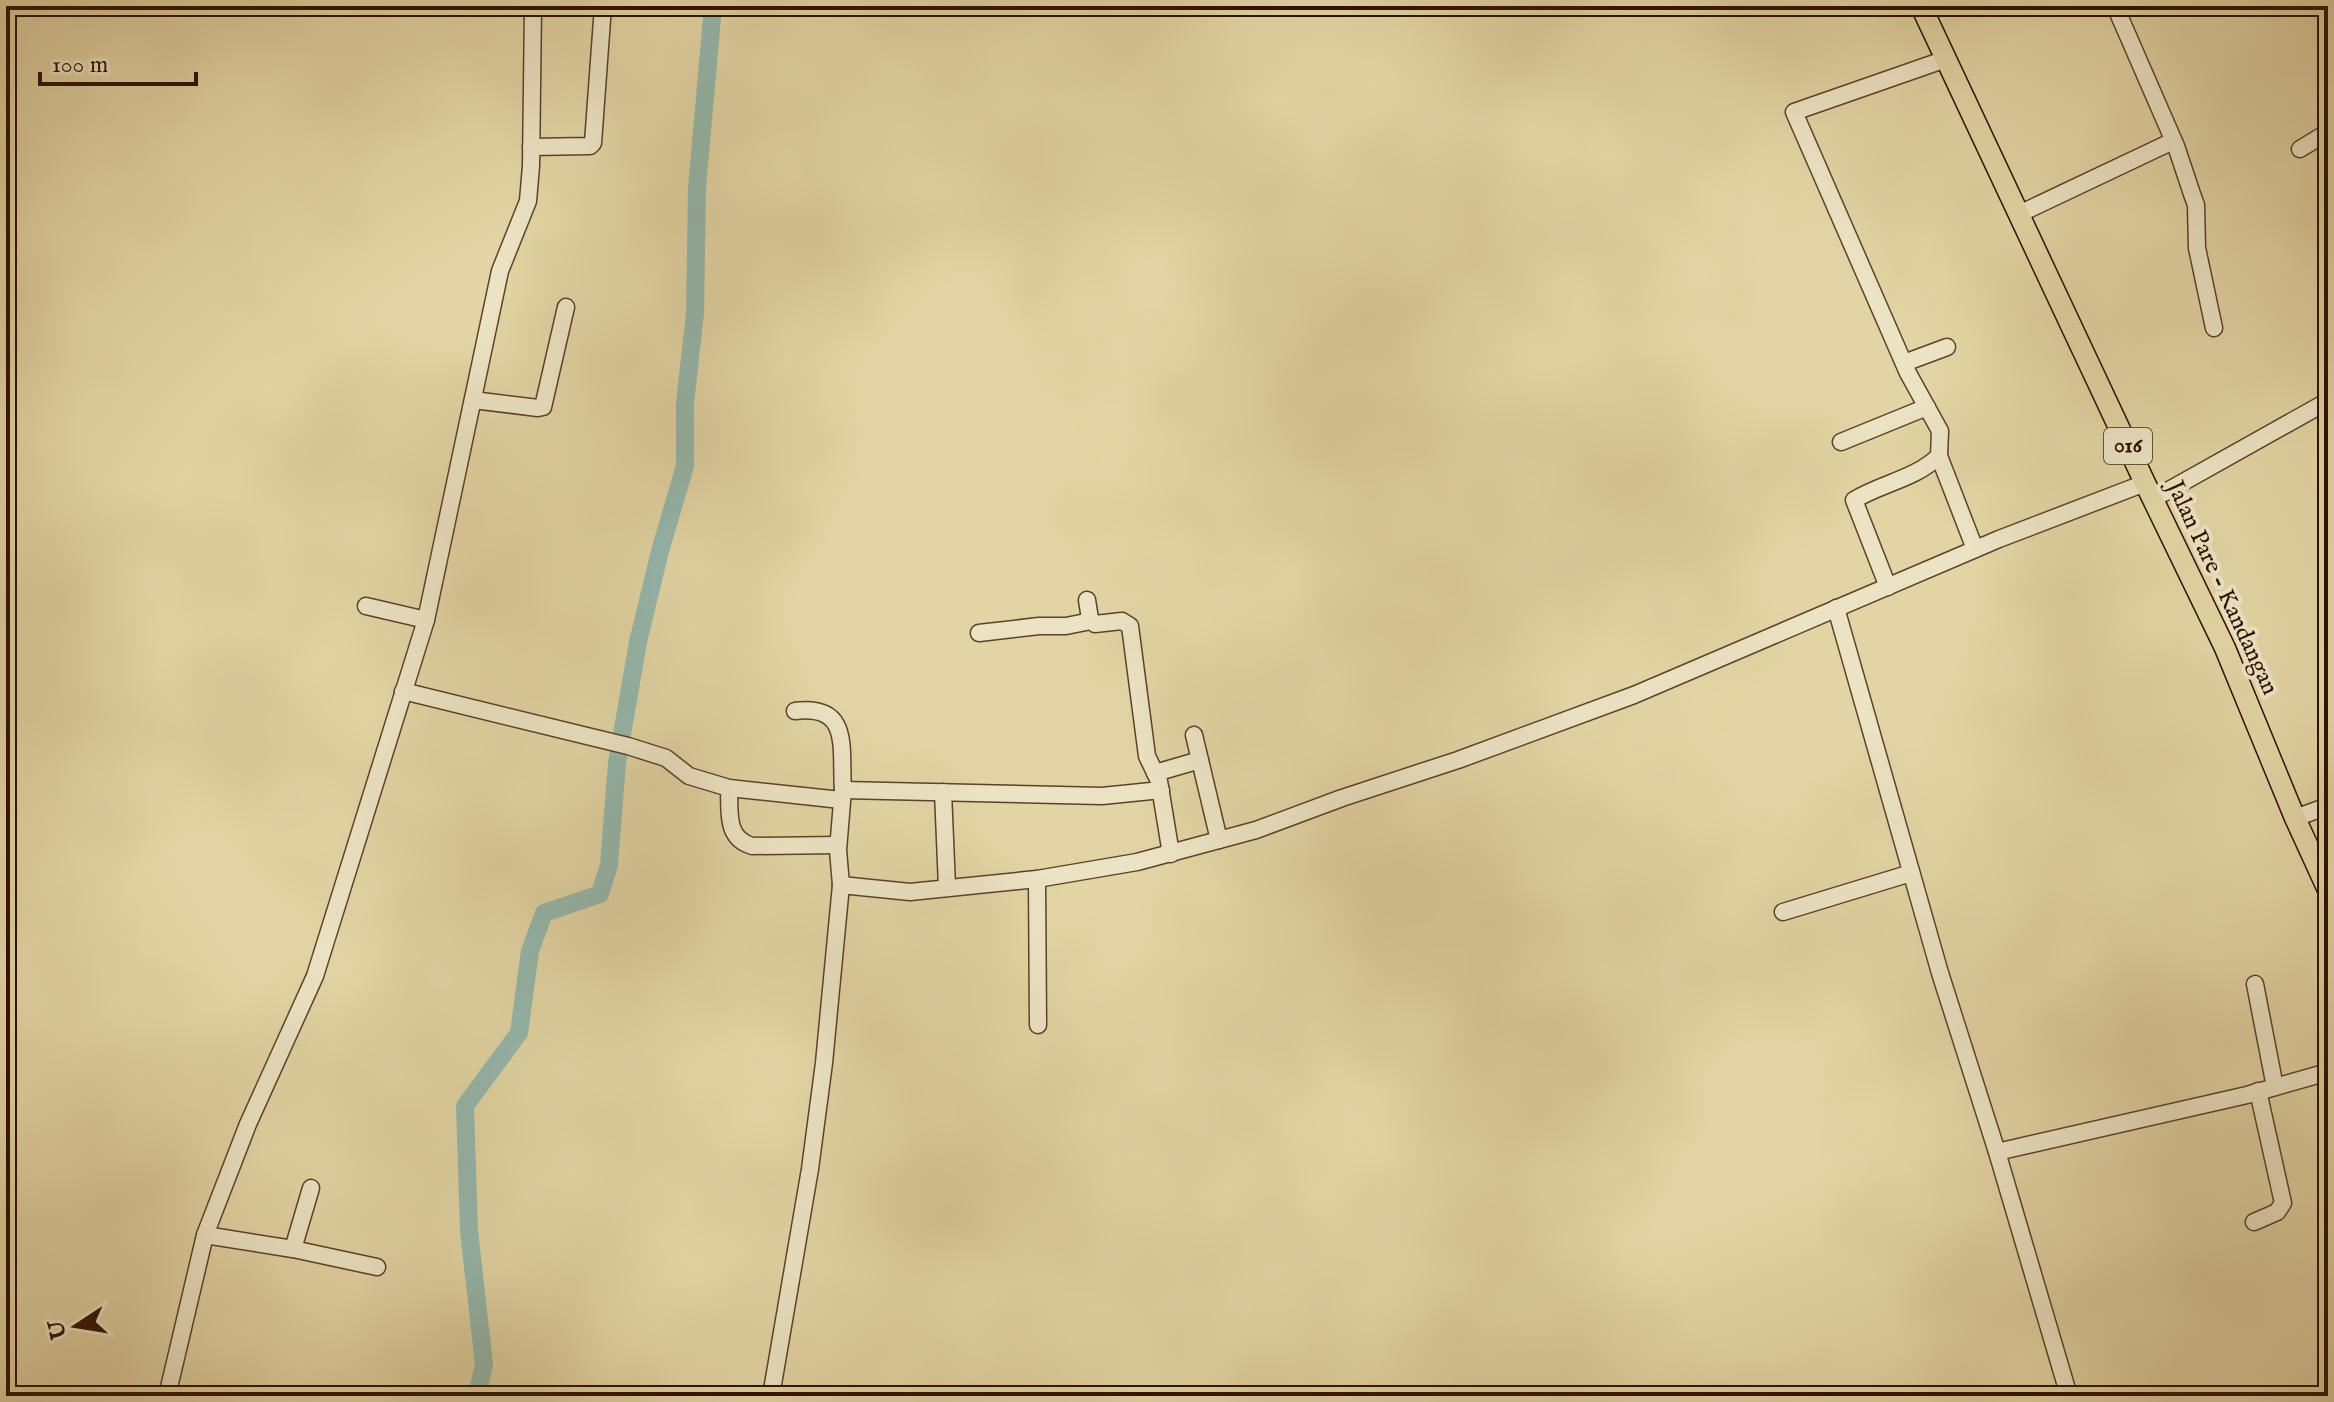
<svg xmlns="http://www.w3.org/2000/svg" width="2334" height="1402" font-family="'IM FELL English',serif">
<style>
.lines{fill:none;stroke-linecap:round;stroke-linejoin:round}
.river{stroke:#95b7ac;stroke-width:18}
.minor-casing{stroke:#5b4229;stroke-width:19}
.major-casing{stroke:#2e1100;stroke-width:23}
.minor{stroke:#ece3c4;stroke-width:16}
.major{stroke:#e2d4a4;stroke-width:20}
.labels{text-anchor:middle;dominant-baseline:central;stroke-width:8;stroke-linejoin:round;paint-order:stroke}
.shield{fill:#ece3c4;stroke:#67503b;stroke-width:2}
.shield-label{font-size:22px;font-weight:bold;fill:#2e1100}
.street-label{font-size:24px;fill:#2e1100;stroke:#ece3c4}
</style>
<rect width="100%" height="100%" fill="#e2d4a4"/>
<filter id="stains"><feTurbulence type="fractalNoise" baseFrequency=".0025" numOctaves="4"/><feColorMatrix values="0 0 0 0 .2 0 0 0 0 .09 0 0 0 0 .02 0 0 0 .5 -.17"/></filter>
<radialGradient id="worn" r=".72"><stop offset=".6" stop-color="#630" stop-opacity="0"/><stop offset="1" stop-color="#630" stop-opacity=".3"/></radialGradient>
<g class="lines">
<!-- river -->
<polyline class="river" points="477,1396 484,1364 469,1231 465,1106 519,1033 530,951 544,913 600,894 609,865 617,763 638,642 660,551 685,466 685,403 695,313 697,188 713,6"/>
<!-- minor casing -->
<g class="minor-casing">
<g id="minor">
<polyline points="2115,6 2176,146 2192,194 2196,205 2197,248 2214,328"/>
<polyline points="531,147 590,146 593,143 603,6"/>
<polyline points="2300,149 2328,132"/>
<polyline points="2019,214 2173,141"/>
<polyline points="1904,363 1947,347"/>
<polyline points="473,400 538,408 543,407 566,307"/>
<polyline points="1841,442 1927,407"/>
<polyline points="1939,456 1975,549"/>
<polyline points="2153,499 2328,401"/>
<path d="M 1888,587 L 1854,500 C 1882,483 1915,479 1939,456 L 1940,431 L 1908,373 L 1794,112 L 1946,59"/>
<polyline points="1087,600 1090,619 1095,624 1122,621 1130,626 1147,756 1159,781 1171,854"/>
<polyline points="366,606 426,620"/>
<polyline points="1836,608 1940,973 1997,1152 2069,1396"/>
<polyline points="979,633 1039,626 1066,626 1091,621"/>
<polyline points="403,691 628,746 666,758 689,776 729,788 841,800"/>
<path d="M 795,711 C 852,704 840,749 843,790"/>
<polyline points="1194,735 1219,840"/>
<polyline points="1155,773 1200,760"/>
<path d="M 729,788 C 730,811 725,838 752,846 L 838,845"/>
<polyline points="943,792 947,887"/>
<polyline points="2295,818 2328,806"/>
<polyline points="1037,879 1038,1025"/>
<polyline points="841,885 838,850 843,790 1102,796 1161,790"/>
<polyline points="1783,912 1911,873"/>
<polyline points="2255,984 2275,1087"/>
<polyline points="1997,1152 2247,1095 2328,1072"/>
<polyline points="2254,1222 2277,1212 2283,1203 2258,1091"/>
<polyline points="205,1235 293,1249 377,1267"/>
<polyline points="293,1249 311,1188"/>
<polyline points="167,1396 205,1235 248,1124 315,976 426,620 500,271 528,201 531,166 533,6"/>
<polyline points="771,1396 810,1169 824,1063 841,885 910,892 1037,879 1137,862 1256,830 1342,798 1458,760 1634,695 1999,539 2145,483"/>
</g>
</g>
<!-- major casing -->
<g class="major-casing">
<polyline id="major" points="1921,6 2145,483 2225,648 2295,818 2328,890"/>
</g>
<!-- minor -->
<use href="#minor" class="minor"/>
<!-- major -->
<use href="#major" class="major"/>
</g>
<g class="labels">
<!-- shield labels -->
<rect class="shield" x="2104" y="428" width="48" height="36" rx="6"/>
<g class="shield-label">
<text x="2128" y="446">016</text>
</g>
<!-- street labels -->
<g class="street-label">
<text transform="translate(2222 588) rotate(65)">Jalan Pare - Kandangan</text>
</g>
</g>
<!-- margin -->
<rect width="2334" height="1402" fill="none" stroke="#e2d4a4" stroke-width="32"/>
<rect x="8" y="8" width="2318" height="1386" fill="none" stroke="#2e1100" stroke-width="4"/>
<rect x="16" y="16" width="2302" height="1370" fill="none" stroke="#2e1100" stroke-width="2"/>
<!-- north arrow -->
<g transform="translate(76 1326) rotate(258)" stroke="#ece3c4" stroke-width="6" paint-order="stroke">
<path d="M0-6L14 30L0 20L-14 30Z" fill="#2e1100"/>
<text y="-12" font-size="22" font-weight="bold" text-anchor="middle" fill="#2e1100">U</text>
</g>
<!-- scale -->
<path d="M40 72v12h156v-12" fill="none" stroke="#2e1100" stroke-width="4"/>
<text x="52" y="72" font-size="24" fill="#2e1100" stroke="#ece3c4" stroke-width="6" paint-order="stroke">100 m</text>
<rect width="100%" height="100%" filter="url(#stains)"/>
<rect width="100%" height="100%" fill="url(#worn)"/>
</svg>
